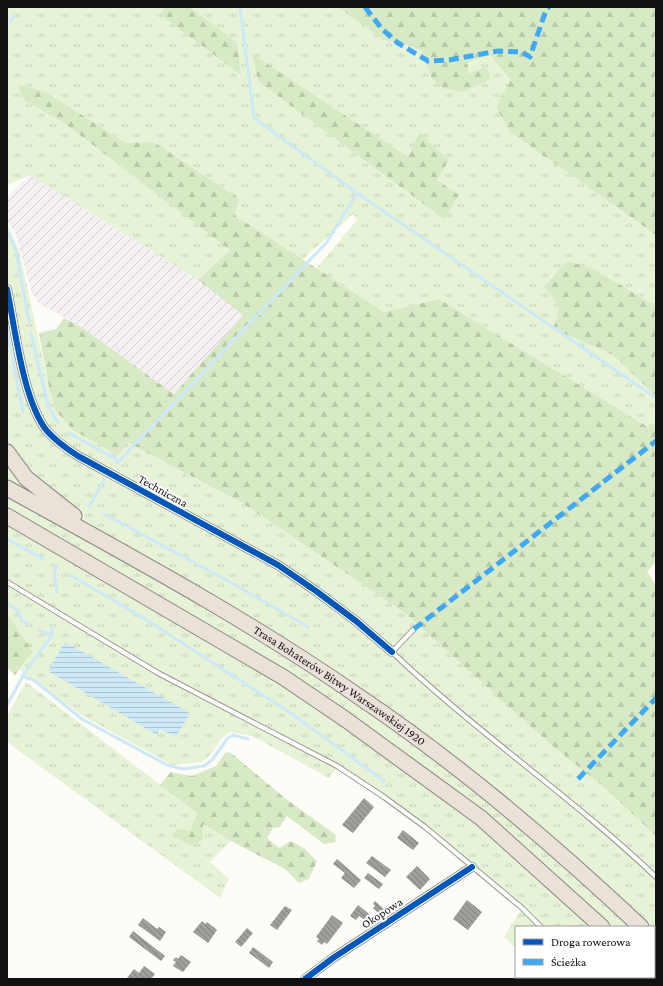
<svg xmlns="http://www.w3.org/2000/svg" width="663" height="986" font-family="'Crimson Pro',serif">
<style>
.industrial{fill:url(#industrial-furrows)}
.grass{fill:url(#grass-tufts)}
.forest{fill:url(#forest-firs)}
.water{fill:url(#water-rules)}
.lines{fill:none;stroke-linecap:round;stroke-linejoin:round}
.stream{stroke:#cde8f7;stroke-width:3}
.building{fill:url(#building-back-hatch)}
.service-casing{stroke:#979795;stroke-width:6}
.minor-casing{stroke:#979795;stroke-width:10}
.motorway-casing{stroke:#858482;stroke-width:17}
.service{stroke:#fffffe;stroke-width:4}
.minor{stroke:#fffffe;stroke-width:8}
.motorway{stroke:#eae1d8;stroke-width:15}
.quiet{stroke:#3fa9f5;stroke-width:5;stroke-dasharray:10 5;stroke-linecap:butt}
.cycleway-casing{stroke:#fff;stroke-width:8}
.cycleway{stroke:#0057b8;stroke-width:6}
.labels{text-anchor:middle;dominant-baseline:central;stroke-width:4;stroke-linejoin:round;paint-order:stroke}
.street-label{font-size:12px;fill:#111;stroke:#fff}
</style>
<defs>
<pattern id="industrial-furrows" width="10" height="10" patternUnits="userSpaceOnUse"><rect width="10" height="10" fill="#f5f0f3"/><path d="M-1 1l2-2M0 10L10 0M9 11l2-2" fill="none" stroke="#d1cdcf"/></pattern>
<pattern id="grass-tufts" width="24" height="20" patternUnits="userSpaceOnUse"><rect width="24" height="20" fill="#e7f3d7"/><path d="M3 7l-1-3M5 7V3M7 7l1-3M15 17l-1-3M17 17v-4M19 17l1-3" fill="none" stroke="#c5cfb8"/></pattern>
<pattern id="forest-firs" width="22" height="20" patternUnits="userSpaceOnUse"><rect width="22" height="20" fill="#d8eac5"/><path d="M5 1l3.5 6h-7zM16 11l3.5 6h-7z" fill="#b8c8a8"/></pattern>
<pattern id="water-rules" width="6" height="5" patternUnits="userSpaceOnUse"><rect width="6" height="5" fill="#cde8f7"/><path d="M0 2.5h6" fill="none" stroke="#afc6d3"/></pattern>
<pattern id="building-back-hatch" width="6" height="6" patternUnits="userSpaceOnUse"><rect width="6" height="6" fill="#a19f9c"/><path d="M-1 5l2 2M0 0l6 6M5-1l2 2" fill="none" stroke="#82807e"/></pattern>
</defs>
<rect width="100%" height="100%" fill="#fdfcf7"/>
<!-- industrial -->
<polygon class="industrial" points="30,175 198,280 244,315 174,394 81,327 40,304 32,293 16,235 7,220 7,197"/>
<!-- grass -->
<g class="grass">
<polygon points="7,7 373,7 401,43 439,58 466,63 490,55 510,81 496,107 510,132 656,235 656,306 594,269 559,306 554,329 613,355 656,396 656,421 648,427 439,299 384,312 316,269 357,220 353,214 302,260 234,215 240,199 154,142 126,143 46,92 24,100 64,123 231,250 198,280 30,175 7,185"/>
<polygon points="7,224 19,250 49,387 127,443 244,504 406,614 550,744 604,787 656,836 656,979 551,979 549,977 654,977 654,927 516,927 516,948 504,937 522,908 425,827 337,767 329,778 252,736 230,732 220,740 213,752 202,762 172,765 83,716 20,670 33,652 7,613"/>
<polygon points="26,682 197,813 190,831 191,845 202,824 231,841 210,862 229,879 220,898 7,742 7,716"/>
</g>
<!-- forest -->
<g class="forest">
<polygon points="163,7 190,7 237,43 241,75 162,16"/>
<polygon points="338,7 656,7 656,235 510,132 496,107 510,80 490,55 466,63 468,65 468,74 485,67 490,73 489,80 463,92 443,88 431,77 422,51 401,43 383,40"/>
<polygon points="252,54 408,157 419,133 449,160 437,180 459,195 444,219 259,82"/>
<polygon points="18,85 46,92 126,143 154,142 240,199 234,215 384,312 439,299 648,427 656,421 656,562 647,571 656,586 656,836 604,787 550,744 406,614 244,504 128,443 118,455 73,430 56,411 49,387 39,333 56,329 64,318 81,327 174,394 243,315 198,280 230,250 64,123 24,100"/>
<polygon points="567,261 594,269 656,306 656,396 613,355 554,329 559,306 544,287"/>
<polygon points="7,613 33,652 15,675 7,668"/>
<polygon points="226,752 231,753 286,799 336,835 335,842 324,844 287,816 280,827 273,828 267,838 279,848 291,841 305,849 317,861 309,879 299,883 285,869 231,841 203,824 202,841 191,845 172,836 177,829 190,831 197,813 160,785 171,772 192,776 216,766"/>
</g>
<!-- water -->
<polygon class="water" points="65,642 190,713 176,737 160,729 157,735 48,671"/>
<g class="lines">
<!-- stream -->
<g class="stream">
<polyline points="240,7 254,118 357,193 656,398"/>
<polyline points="10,22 14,16"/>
<polyline points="7,231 16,250 29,321"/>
<polyline points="7,330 23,412"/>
<polyline points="31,334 48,406 58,423"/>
<polyline points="69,433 119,461"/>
<polyline points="116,464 327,242 357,193"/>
<polyline points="89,507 104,480"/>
<polyline points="104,514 223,578 308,627"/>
<polyline points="7,539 43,559"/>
<polyline points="70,575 142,617 295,716 384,781"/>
<polyline points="57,592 54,573 57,565"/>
<polyline points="7,603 18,611 22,621 28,624"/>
<polyline points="39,631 52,635"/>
<polyline points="23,676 35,681 82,719 167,765 183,769 204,766 212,760 228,738 233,735 248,739"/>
<polyline points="7,705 24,674 52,635 52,626"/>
</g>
</g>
<!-- building -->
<g class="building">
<polygon points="364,798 374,807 353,833 342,825"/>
<polygon points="403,830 419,843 413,850 397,838"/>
<polygon points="372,856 391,870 385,877 366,863"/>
<polygon points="337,859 361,880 354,888 341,878 345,873 333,864"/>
<polygon points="417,866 430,879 420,890 406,877"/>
<polygon points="368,873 383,884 379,889 364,878"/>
<polygon points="467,900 482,912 468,930 453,919"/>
<polygon points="375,901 386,911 382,916 373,908 375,906 373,904"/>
<polygon points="358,905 369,914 364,920 359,916 356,920 350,916"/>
<polygon points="285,906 292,910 277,930 270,925"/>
<polygon points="332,915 343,923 327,944 324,942 322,945 317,941 319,939 316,937"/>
<polygon points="143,918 157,929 159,927 166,932 160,941 138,925"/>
<polygon points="202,921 205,924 207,922 217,930 208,943 193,932"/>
<polygon points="247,928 253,933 241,947 235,942"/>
<polygon points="133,931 165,956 161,961 129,937"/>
<polygon points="253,947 273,962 269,968 249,953"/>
<polygon points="181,955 191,962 183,972 173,966 176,962 173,960 176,957 178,959"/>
<polygon points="144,966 155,974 151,979 127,978 134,969 139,973"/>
</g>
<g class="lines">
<!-- service casing -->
<g class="service-casing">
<g id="service">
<polyline points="7,582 158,673 337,766 384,797 425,827 522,908 541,927"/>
<path d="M 414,629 L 392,652 C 476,732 572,797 656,877"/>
<polyline points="583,977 585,979"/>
</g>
</g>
<!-- minor casing -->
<g class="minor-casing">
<g id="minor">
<path d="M 7,289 C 15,328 23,401 47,431 C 56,441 67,449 78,456 L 278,565 L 316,591 L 356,621 L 392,652"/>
<polyline points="305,979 333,958 472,867"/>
</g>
</g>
<!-- motorway casing -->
<g class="motorway-casing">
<g id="motorway">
<polyline points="7,452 26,478 74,516"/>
<path id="s1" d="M 7,488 C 126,554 246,618 358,696 C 459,764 552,843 641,927"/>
<polyline points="7,516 283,677 345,719 481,818 602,927"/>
<polyline points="654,940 656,942"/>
<polyline points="652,977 654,979"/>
</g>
</g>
<!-- service -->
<use href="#service" class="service"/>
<!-- minor -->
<use href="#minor" class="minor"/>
<!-- motorway -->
<use href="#motorway" class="motorway"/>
<!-- quiet -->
<g class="quiet">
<polyline points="365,7 382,29 398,43 428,61 449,60 498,51 522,52 530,57 546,10 549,7"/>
<polyline points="414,629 656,441"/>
<polyline points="578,779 656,698"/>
</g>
<!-- cycleway casing -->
<g class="cycleway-casing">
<g id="cycleway">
<path d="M 7,289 C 15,328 23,401 47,431 C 56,441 67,449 78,456 L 278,565 L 316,591 L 356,621 L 392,652"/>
<polyline points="305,979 333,958 472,867"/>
</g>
</g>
<!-- cycleway -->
<use href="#cycleway" class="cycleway"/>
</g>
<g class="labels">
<!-- street labels -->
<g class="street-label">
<text transform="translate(163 491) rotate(29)">Techniczna</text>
<text stroke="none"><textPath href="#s1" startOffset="387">Trasa Bohaterów Bitwy Warszawskiej 1920</textPath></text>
<text transform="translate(382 913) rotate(-33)">Okopowa</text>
</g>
</g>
<!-- border -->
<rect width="663" height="986" fill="none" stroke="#111111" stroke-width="16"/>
<!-- legend -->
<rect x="515" y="926" width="140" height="52" fill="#ffffff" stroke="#a0a0a0"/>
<rect x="523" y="939" width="20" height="6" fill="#0057b8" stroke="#a0a0a0"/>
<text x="551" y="946" font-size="12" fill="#111111">Droga rowerowa</text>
<rect x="523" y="959" width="20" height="6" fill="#3fa9f5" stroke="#a0a0a0"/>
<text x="551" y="966" font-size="12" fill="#111111">Ścieżka</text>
</svg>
